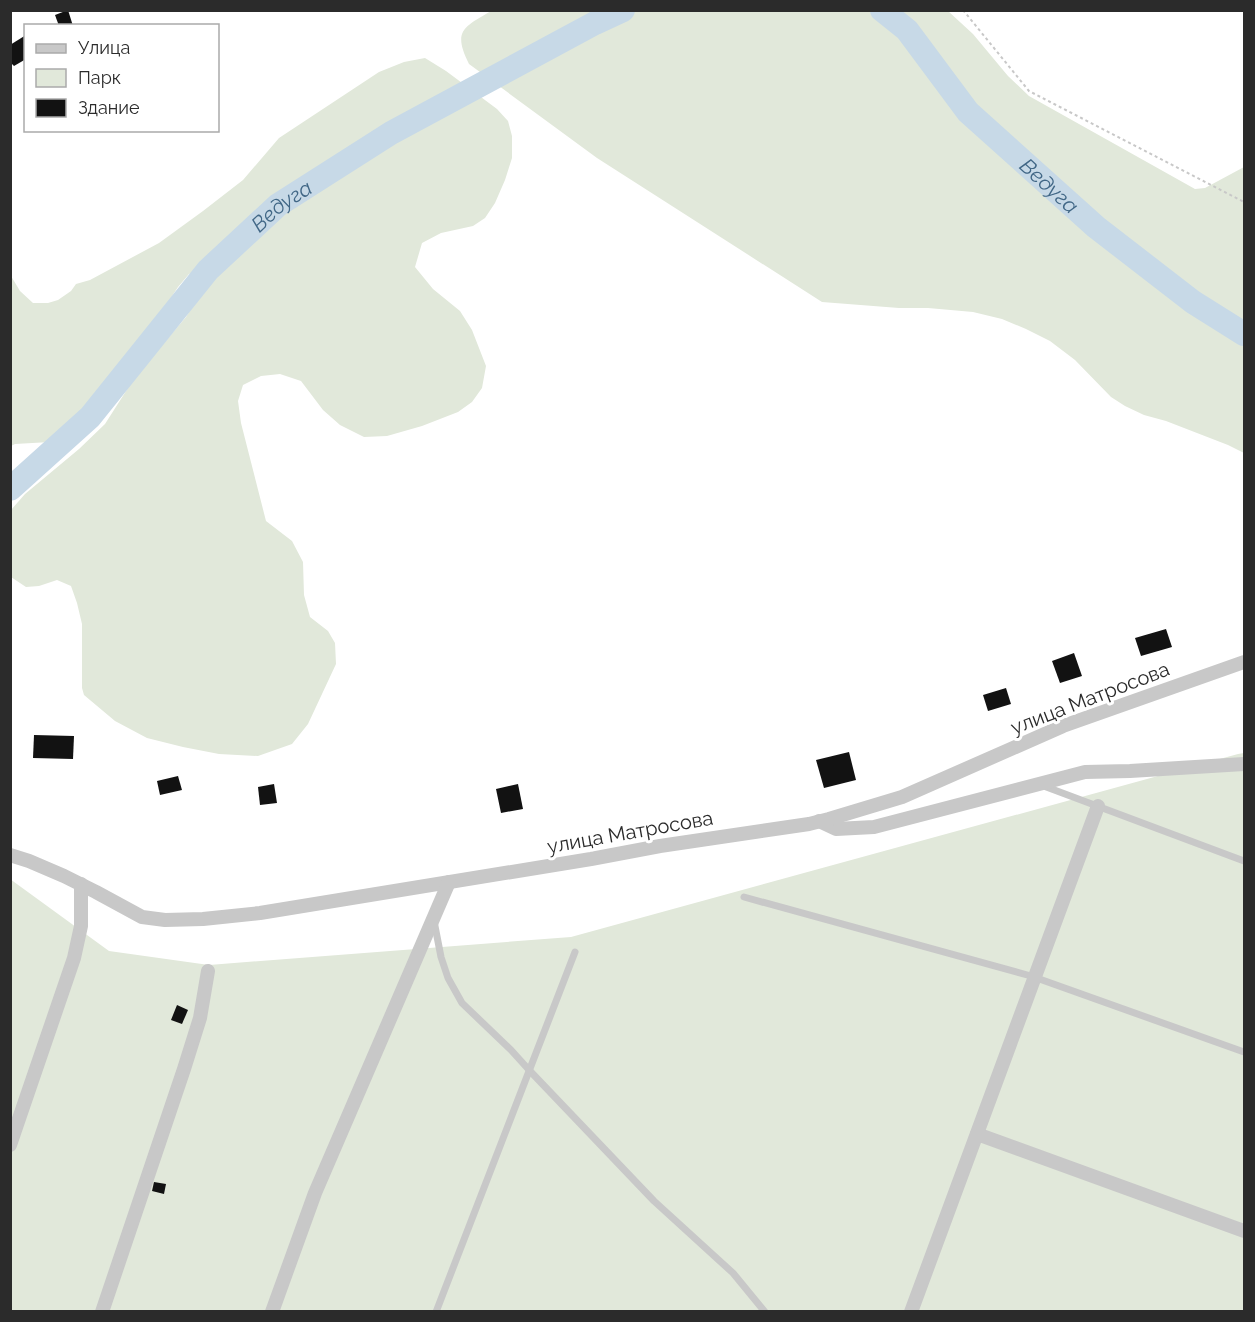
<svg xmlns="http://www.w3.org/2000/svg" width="1255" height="1322" font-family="Raleway,sans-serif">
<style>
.green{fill:#e1e8da}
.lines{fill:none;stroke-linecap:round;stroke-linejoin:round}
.river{stroke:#c7d9e7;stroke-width:24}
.building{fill:#121212}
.path{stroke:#c8c8c8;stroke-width:2;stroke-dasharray:3 3;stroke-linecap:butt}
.service{stroke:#c8c8c8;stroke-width:7}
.minor{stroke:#c8c8c8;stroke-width:14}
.labels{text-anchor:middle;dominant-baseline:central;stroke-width:6;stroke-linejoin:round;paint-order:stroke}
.street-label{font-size:20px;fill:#2b2b2b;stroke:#fff}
.water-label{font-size:21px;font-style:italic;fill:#416786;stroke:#fff}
</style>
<rect width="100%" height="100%" fill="#fff"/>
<!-- green -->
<g class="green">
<path d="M 493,10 L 948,11 L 973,34 L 1008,76 L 1029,96 L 1195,189 L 1205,188 L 1244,167 L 1244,453 L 1228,445 L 1166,421 L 1144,415 L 1125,406 L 1111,397 L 1075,360 L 1050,341 L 1026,329 L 1002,319 L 973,312 L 928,308 L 899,308 L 822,302 L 597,158 L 469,64 C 452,30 464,27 493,10 Z"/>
<polygon points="425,58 446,71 497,109 508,121 512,136 512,158 505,180 495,203 485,218 473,226 441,233 422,243 415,267 433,289 460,311 472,330 486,366 482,388 472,402 458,412 422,426 387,436 364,437 340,425 323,410 301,381 280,374 261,376 243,385 238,401 241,423 266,521 292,541 303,562 304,595 310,617 328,631 335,643 336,664 308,724 292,744 258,756 219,754 183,747 147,738 115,721 84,695 82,688 82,624 77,603 71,586 57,580 39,586 26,587 11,577 11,510 25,494 79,449 105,424 135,377 186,317 196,301 204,291 208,283 200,270 189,274 178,287 154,324 77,420 50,442 15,444 11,446 11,276 20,291 33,303 48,303 58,300 71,291 76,284 90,280 159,243 203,211 243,180 279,138 379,72 404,62"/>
<polygon points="1244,753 1244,1311 11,1311 10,879 109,951 209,965 571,937 1238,754"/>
</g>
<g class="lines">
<!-- river -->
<g class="river">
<path id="s1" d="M 882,10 L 907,30 L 968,112 L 1096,227 L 1193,302 L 1244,334"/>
<path id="s2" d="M 10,489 L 90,417 L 208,270 L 278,205 L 391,133 L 595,23 L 623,10"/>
</g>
</g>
<!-- building -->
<g class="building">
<polygon points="68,10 73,26 59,26 55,15"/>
<polygon points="26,35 26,59 14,66 10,62 10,45"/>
<polygon points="1166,629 1172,647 1141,656 1135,638"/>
<polygon points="1074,653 1082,676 1060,683 1052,661"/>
<polygon points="1006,688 1011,704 988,711 983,695"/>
<polygon points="34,735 74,736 73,759 33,758"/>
<polygon points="849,752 856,780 824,788 816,760"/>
<polygon points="178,776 182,790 160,795 157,781"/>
<polygon points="274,784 277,803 260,805 258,787"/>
<polygon points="518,784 523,809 501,813 496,789"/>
<polygon points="177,1005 188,1010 182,1024 171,1020"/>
<polygon points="154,1182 166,1184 164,1194 152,1191"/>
</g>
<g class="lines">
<!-- path -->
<polyline class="path" points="963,10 1029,91 1244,202"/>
<!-- service -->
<g class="service">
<polyline points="1041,785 1244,861"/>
<polyline points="744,897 1031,976 1244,1052"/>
<polyline points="434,921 441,957 448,978 462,1003 511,1050 530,1071 654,1201 733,1273 765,1312"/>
<polyline points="436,1312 575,952"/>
</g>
<!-- minor -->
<g class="minor">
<polyline points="819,821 836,829 874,827 1085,772 1130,771 1244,764"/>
<polyline points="10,855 29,861 64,876 96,892 142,917 165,920 203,919 260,913 591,859 660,846 809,824 829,819 902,797 1063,726 1244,662"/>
<polyline points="977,1134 1244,1231"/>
<polyline points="10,1145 74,958 81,926 81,884"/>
<polyline points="102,1312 184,1069 200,1018 208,971"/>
<polyline points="272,1312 315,1193 449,882"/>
<polyline points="911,1312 1098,806"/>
</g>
</g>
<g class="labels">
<!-- street labels -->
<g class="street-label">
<text transform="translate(1090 698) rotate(-21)">улица Матросова</text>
<text transform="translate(630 832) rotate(-10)">улица Матросова</text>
</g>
<!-- water labels -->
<g class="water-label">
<text stroke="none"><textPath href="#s1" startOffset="244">Ведуга</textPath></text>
<text stroke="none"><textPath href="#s2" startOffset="394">Ведуга</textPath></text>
</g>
</g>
<!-- border -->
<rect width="1255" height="1322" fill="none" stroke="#2b2b2b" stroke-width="24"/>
<!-- legend -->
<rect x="24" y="24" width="195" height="108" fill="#ffffff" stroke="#aaaaaa" stroke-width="1.5"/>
<rect x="36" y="44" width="30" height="9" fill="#c8c8c8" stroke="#aaaaaa" stroke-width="1.5"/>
<text x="78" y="54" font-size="18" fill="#2b2b2b">Улица</text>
<rect x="36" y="69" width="30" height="18" fill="#e1e8da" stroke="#aaaaaa" stroke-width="1.5"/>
<text x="78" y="84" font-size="18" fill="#2b2b2b">Парк</text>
<rect x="36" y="99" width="30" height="18" fill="#121212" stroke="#aaaaaa" stroke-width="1.5"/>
<text x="78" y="114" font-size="18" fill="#2b2b2b">Здание</text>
</svg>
